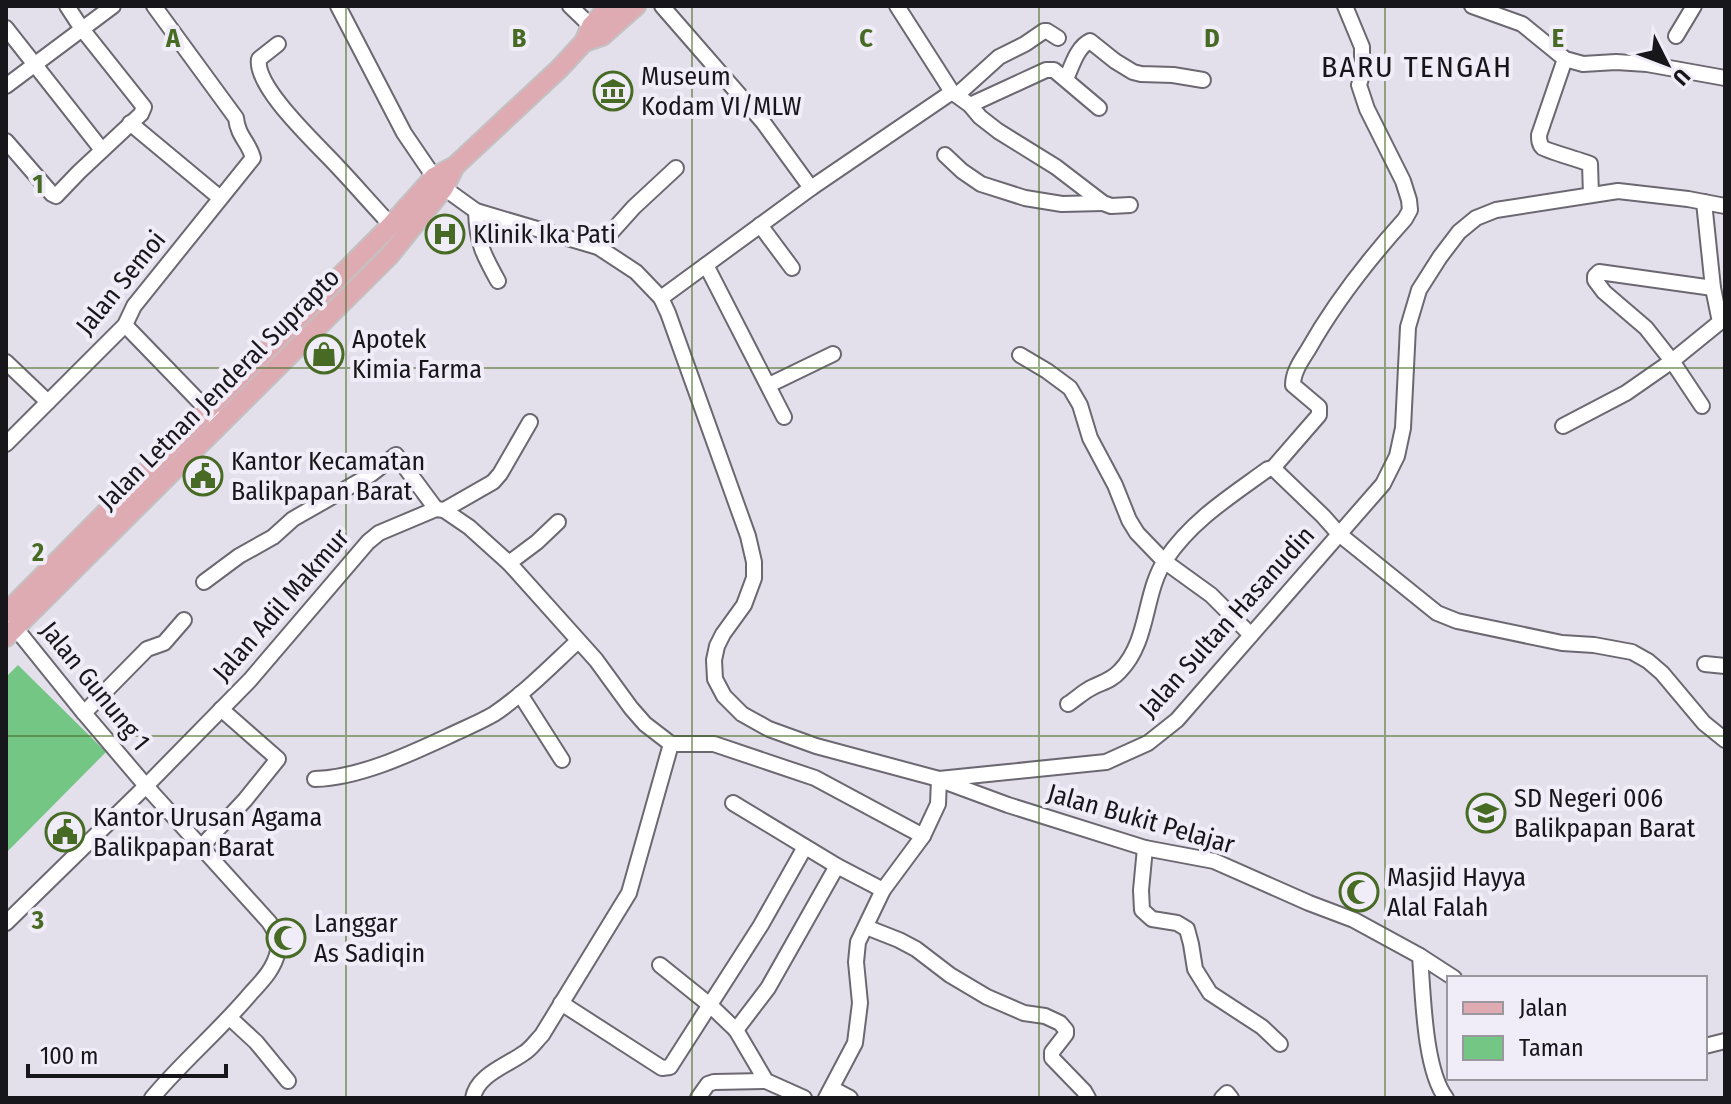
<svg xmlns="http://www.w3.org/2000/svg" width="1731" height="1104" font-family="'Fira Sans Condensed',sans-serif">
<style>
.green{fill:#74c685}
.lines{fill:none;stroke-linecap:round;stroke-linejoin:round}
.minor-casing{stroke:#6b6871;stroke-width:18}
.major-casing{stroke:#c3c2c3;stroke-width:22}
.minor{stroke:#fff;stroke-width:14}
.major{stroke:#dfabb3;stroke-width:18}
.grid{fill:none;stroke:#476b24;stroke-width:2;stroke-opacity:0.55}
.labels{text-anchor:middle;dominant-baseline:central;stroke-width:8;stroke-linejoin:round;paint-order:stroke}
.poi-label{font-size:26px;fill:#17161a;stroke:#f1edf8;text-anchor:start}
.street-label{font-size:26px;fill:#17161a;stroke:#f1edf8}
.quarter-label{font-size:30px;letter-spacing:2px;fill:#17161a;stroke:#f1edf8}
.grid-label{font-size:26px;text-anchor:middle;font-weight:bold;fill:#476b24;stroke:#f1edf8;stroke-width:8;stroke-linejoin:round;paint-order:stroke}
</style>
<rect width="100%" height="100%" fill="#e4e0eb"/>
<!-- green -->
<polygon class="green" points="18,665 106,752 6,853 6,677"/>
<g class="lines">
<!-- minor casing -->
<g class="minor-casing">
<g id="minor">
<polyline points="338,6 404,133 434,177 444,188 476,211 598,247 636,272 661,298 668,313 748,536 754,562 754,578 744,605 723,634 717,646 714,660 715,679 724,696 742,714 769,729 816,746 939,779 1106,762 1148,743 1177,720 1383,484 1397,456 1403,428 1408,327 1419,290 1440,257 1459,232 1476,218 1496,210 1618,191 1688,199 1725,206"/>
<polyline points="570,6 596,31"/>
<polyline points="662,6 763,122 811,188"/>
<polyline points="1472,6 1522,24 1565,59 1583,64 1616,62 1647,64 1725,78"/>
<polyline points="6,28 102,150"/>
<polyline points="1676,36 1694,6"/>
<path d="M 278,44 L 259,59 C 254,87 318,145 337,166 C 356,186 373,206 391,225"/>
<path d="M 1565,59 L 1539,135 C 1539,140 1539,144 1543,148 C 1545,150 1583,161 1590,164 L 1591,195"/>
<path d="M 1066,79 C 1072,66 1077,47 1090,41 L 1115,61 L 1133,72 L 1141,74 L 1173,75 L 1203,80"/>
<polyline points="6,86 113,6"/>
<polyline points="952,92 970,105 980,117 998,131 1056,167 1103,203 1111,206 1130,205"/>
<polyline points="957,95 999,57 1025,44 1044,31 1047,31 1058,38"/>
<polyline points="970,105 1046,70 1054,70 1099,108"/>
<polyline points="130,123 219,197"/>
<polyline points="6,141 52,194 56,196 79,172 141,114 144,107 82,29 67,6"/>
<polyline points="945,155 962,171 981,184 1025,198 1062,204 1103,203"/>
<path d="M 476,211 C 477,243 483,254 498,281"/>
<polyline points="760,225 792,268"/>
<polyline points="598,247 634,207 676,168"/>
<polyline points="706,265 784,417"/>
<polyline points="661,298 811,188 952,92 897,6"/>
<polyline points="125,325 220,423"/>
<polyline points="1020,355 1047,371 1070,388 1080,405 1090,438 1115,485 1129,520 1137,533 1164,561 1211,595 1251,635"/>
<polyline points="6,362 48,402"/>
<polyline points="769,385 833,354"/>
<polyline points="1702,406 1672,361 1646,328 1604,292 1595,280 1595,276 1599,272 1713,288"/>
<polyline points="1563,426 1626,393 1672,361 1720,322 1713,288 1704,202"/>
<path d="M 6,444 L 125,325 L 134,306 L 253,158 C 249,142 238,137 236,118 L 154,6"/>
<path d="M 1273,468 L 1319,415 L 1319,407 L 1293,385 C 1293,372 1301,361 1308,350 C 1335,302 1368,260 1405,219 L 1410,210 L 1409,200 L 1403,181 L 1367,109 L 1359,85 L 1362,75 L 1362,47 L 1345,6"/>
<polyline points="444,510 493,482 500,474 530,422"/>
<polyline points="509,563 537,542 558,522"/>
<polyline points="204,582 239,556 273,537 293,519 370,475 396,455 436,509"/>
<path d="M 9,620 L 84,713 L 146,786 L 269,922 C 275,931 280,940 278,951 C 274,969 263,980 251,993 C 220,1030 183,1061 152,1098"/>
<polyline points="1705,664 1725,666"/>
<polyline points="520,694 562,760"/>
<path d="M 1068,704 C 1076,699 1084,691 1093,687 C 1103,682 1112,680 1120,671 C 1150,640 1143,593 1166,559 C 1192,520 1231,496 1268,469 L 1273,468 L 1323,516 L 1339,534 L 1437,613 L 1457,621 L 1562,643 L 1594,645 L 1632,652 L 1648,661 L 1662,673 L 1704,723 L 1725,740"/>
<polyline points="84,713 147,649 164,643 184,620"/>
<polyline points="671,744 714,744 815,778 923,836"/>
<path d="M 315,779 C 361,778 414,752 455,733 C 468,727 482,721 494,714 C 525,693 551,666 578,641"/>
<polyline points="943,781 1008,805 1145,848 1214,861 1309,903 1354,920 1420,956 1454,978"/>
<polyline points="733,803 837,866 883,890"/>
<polyline points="201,847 245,800 278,759 221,709"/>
<polyline points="1145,848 1141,890 1142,910 1152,919 1177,923 1187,929 1191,944 1195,969 1210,993 1262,1027 1280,1044"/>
<polyline points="6,923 146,786 250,680 368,542 379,533 436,509 444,510 469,527 509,563 596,660 631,708 645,724 671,744"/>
<polyline points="866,927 899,940 916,949 950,975 987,997 1024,1013 1045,1016 1060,1023 1066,1030 1066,1034 1052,1052 1052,1058 1084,1091 1088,1098"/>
<path d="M 1420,956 C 1423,992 1424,1070 1446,1098"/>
<polyline points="660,965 711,1006 736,1030 766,1081 804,1098"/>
<polyline points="561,1003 662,1068 670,1067 761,925 805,847"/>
<polyline points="230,1018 256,1042 288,1081"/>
<polyline points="736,1030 768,988 837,866"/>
<polyline points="1705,1046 1725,1041"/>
<polyline points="833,1089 850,1098"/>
<path d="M 473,1098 C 477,1075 506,1066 524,1053 C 531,1049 536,1041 542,1035 L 629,893 L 671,744"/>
<polyline points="698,1098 708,1084 714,1082 766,1081"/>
<polyline points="826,1098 855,1043 860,1003 856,962 858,942 883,890 923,836 938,804 939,779"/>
<polyline points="1222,1098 1227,1093 1231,1098"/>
</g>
</g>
<!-- major casing -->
<g class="major-casing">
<g id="major">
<polyline points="584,42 602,36 636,6"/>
<polyline points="6,613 391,225 434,177 455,166 560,68 584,42 591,26 610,6"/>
<polyline points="6,637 389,256 444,188 455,166"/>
</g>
</g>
<!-- minor -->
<use href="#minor" class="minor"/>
<!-- major -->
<use href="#major" class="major"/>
</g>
<!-- grid -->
<path class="grid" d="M 346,6 L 346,1098M 692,6 L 692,1098M 1039,6 L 1039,1098M 1385,6 L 1385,1098M 6,368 L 1725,368M 6,736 L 1725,736"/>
<!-- icons -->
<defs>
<g id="museum-ring" transform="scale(2)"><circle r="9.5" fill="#f1edf8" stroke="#476b24" stroke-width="1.5"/><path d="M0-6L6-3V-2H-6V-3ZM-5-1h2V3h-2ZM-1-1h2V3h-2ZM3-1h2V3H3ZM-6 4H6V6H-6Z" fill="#476b24"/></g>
<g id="hospital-ring" transform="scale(2)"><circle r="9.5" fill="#f1edf8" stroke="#476b24" stroke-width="1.5"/><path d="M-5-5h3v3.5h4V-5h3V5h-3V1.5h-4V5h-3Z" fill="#476b24"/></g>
<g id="shop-ring" transform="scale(2)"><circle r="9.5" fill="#f1edf8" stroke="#476b24" stroke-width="1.5"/><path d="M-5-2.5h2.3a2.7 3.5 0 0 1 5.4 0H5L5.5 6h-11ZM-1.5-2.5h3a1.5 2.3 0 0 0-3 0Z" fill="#476b24"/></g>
<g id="civic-ring" transform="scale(2)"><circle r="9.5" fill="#f1edf8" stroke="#476b24" stroke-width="1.5"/><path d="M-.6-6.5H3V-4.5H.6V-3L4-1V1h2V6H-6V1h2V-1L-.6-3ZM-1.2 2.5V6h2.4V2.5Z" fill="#476b24"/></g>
<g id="school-ring" transform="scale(2)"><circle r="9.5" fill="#f1edf8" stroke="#476b24" stroke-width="1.5"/><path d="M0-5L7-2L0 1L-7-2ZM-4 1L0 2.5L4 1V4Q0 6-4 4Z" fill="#476b24"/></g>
<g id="mosque-ring" transform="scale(2)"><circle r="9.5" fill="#f1edf8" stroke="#476b24" stroke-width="1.5"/><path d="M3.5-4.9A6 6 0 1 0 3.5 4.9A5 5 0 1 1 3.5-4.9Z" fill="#476b24"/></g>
</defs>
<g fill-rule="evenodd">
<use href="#museum-ring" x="613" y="91"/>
<use href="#hospital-ring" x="445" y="234"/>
<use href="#shop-ring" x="324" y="354"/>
<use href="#civic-ring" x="203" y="476"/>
<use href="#school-ring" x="1486" y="813"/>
<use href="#civic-ring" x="65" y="832"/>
<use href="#mosque-ring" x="1359" y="892"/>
<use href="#mosque-ring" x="286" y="938"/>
</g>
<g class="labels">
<!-- poi labels -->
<g class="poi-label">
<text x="641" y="76">Museum<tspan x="641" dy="30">Kodam VI/MLW</tspan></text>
<text x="473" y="234">Klinik Ika Pati</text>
<text x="352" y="339">Apotek<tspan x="352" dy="30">Kimia Farma</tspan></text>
<text x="231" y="461">Kantor Kecamatan<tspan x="231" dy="30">Balikpapan Barat</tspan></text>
<text x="1514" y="798">SD Negeri 006<tspan x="1514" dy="30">Balikpapan Barat</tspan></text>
<text x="93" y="817">Kantor Urusan Agama<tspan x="93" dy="30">Balikpapan Barat</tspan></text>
<text x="1387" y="877">Masjid Hayya<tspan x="1387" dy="30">Alal Falah</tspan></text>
<text x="314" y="923">Langgar<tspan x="314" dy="30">As Sadiqin</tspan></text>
</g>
<!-- street labels -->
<g class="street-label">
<text transform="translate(121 283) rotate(-51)">Jalan Semoi</text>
<text transform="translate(219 389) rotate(-45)">Jalan Letnan Jenderal Suprapto</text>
<text transform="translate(281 605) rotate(-49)">Jalan Adil Makmur</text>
<text transform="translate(1227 622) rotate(-48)">Jalan Sultan Hasanudin</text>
<text transform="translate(95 686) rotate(51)">Jalan Gunung 1</text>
<text transform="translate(1141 819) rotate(16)">Jalan Bukit Pelajar</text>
</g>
<!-- quarter labels -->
<g class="quarter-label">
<text x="1417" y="67">BARU TENGAH</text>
</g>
</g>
<g class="grid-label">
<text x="173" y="47">A</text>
<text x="519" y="47">B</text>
<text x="866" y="47">C</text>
<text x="1212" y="47">D</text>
<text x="1558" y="47">E</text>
<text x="38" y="193">1</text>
<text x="38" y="561">2</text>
<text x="38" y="929">3</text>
</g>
<!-- border -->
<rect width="1731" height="1104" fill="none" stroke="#17161a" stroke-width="16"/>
<!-- legend -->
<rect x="1447" y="976" width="260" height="104" fill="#f1edf8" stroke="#9a979f" stroke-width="2"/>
<rect x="1463" y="1002" width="40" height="12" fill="#dfabb3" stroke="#9a979f" stroke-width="2"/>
<text x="1519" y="1016" font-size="24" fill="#17161a">Jalan</text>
<rect x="1463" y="1036" width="40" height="24" fill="#74c685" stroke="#9a979f" stroke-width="2"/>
<text x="1519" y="1056" font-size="24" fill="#17161a">Taman</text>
<!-- north arrow -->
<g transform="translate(1667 64) rotate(132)" stroke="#f1edf8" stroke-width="6" paint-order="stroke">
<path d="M0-6L14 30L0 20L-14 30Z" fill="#17161a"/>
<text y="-12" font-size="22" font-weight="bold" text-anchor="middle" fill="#17161a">U</text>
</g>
<!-- scale -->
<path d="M28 1064v12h198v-12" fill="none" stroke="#17161a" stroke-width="4"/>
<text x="40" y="1064" font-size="24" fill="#17161a" stroke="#f1edf8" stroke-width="6" paint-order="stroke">100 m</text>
</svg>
